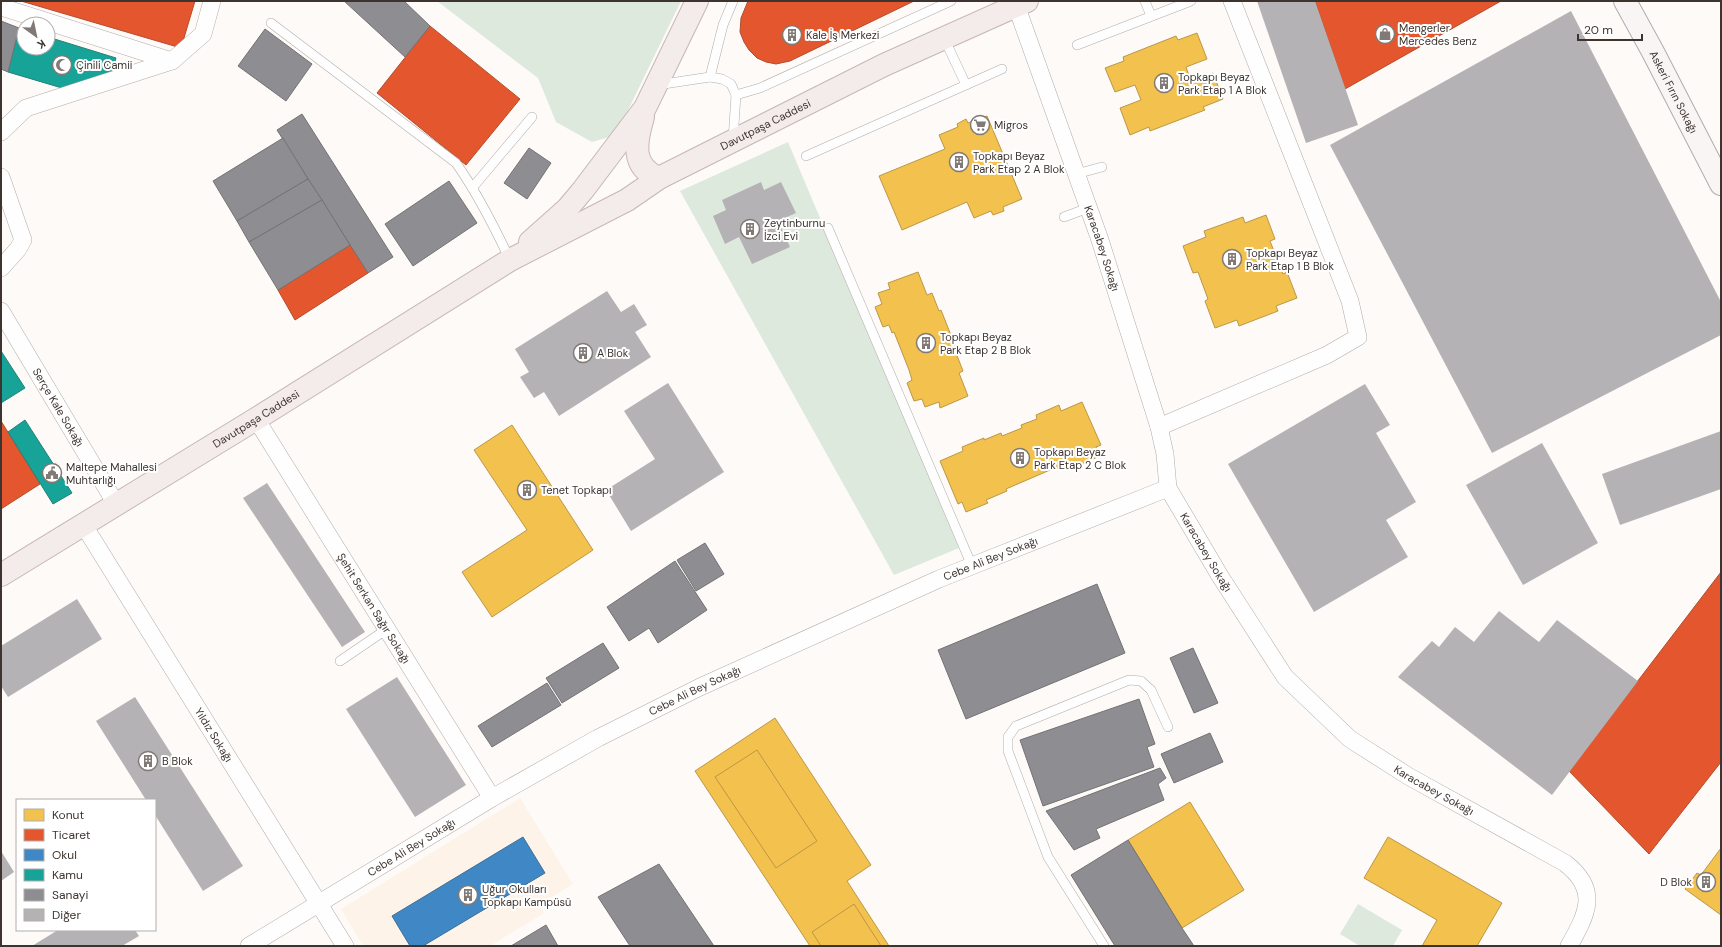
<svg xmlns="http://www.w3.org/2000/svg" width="1722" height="947" font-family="'DM Sans',sans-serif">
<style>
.education{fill:#fdf3e8}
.green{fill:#dee9dd}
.homes{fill:#f2c14e;stroke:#bc9745}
.shops{fill:#e4572e;stroke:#b24c2e}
.schools{fill:#3f88c5;stroke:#3e6f98}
.public{fill:#17a398;stroke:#228278}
.industry{fill:#8d8d92;stroke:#757274}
.building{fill:#b4b2b5}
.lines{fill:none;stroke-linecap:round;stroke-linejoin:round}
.lane-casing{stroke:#b2aca9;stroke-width:10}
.street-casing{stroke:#b2aca9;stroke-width:18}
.secondary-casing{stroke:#b2aca9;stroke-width:24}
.primary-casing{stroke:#c7b6b4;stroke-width:24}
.lane{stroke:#fffefe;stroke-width:9}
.street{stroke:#fffefe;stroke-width:17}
.secondary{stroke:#faf5f5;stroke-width:22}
.primary{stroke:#f4eceb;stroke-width:22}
.labels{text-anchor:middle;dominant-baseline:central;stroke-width:4;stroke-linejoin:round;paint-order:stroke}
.poi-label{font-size:11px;fill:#3d342f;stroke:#fff;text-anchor:start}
.street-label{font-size:11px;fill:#3d342f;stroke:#fff}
</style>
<rect width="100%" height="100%" fill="#fdfaf8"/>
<!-- education -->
<polygon class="education" points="520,798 573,884 539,905 544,913 490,946 363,946 341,909"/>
<!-- green -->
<g class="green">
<polygon points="437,1 681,1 616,135 592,142 556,122 538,78"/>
<polygon points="788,142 959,548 894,575 680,191"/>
<polygon points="1358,904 1402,930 1393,946 1360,946 1340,934"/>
</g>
<!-- homes -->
<g class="homes">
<polygon points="1197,33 1207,59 1186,67 1191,81 1213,73 1223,99 1203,107 1205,110 1150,131 1149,127 1130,135 1120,108 1141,100 1135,85 1115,92 1105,68 1124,61 1123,57 1176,36 1178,40"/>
<polygon points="987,116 1022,199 1003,207 1004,211 993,215 991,211 974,218 967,202 902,230 879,176 945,149 939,135 958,127 957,124 966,119 968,123"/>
<polygon points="1266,215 1275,239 1270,241 1283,274 1287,272 1297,298 1276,306 1278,311 1239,326 1237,320 1215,328 1205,301 1208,299 1198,272 1193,273 1183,246 1206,237 1204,231 1243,217 1245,223"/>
<polygon points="918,272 927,295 932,293 939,311 941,310 958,353 956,353 963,371 959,373 968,396 940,408 939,402 925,407 922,399 914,401 907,383 912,380 909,370 894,332 892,333 889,325 883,327 875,307 882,304 878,293 890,289 888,283"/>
<polygon points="1082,402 1101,445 1096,447 1100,456 1079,465 1077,461 1058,469 1057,467 1006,489 1007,491 986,500 988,503 966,512 962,502 958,504 940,461 963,451 962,447 984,438 984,440 1001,433 1002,436 1022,428 1021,425 1037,419 1036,415 1059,405 1061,411"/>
<polygon points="512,425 593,550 492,617 462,572 527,530 474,450"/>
<polygon points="775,718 871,865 847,881 889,946 810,946 695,771"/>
<polygon points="757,750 817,841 776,868 715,777"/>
<polygon points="1190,802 1244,890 1182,928 1128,840"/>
<polygon points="1388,837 1502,903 1477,946 1422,946 1437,920 1364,878"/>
<polygon points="1721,848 1721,915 1685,889 1697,873 1701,875"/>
<polygon points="854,904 881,946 821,946 812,932"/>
</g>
<!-- shops -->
<g class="shops">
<polygon points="21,1 195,1 181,48"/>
<polygon points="748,1 914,1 790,61 776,64 766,62 757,58 749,50 744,42 740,32 741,18"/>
<polygon points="1315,1 1501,1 1345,89"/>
<polygon points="430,26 520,99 466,165 377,93"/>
<polygon points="350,245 368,273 295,320 278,290"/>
<polygon points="1,421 40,484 1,509"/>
<polygon points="1721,572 1721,762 1649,854 1569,771"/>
</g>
<!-- schools -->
<polygon class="schools" points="523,837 545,873 423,946 410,946 392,916"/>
<!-- public -->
<g class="public">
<polygon points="19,28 24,29 24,48 48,48 48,37 116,58 111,76 62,88 8,72"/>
<polygon points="1,351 25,388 1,403"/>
<polygon points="25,420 72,493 53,504 8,432"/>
</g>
<!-- industry -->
<g class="industry">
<polygon points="344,1 404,1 430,26 405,57"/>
<polygon points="1,21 19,28 8,72 1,69"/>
<polygon points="265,29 312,64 286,101 238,66"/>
<polygon points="302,114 393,257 368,273 277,130"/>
<polygon points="283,138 308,179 237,221 213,181"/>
<polygon points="529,148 551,163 527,199 504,183"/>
<polygon points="308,179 322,200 249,242 237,221"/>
<polygon points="449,181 477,223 413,266 385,224"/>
<polygon points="322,200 350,245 278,290 249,242"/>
<polygon points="705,543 724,574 696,591 677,560"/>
<polygon points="675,561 707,610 658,643 649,628 629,641 607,607"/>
<polygon points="1097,584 1125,653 966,719 938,650"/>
<polygon points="603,643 619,668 562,703 546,678"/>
<polygon points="1193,648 1218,703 1194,713 1170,658"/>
<polygon points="547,683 561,705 492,747 478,726"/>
<polygon points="1139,699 1155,744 1147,747 1154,767 1043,806 1020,740"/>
<polygon points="1210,733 1223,762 1174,783 1161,754"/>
<polygon points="1160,768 1166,778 1158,784 1164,800 1096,829 1100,838 1074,850 1046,811"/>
<polygon points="1128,840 1182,928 1194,946 1115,946 1071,875"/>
<polygon points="659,864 714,946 630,946 598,897"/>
<polygon points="546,925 558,946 511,946"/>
</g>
<!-- building -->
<g class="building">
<polygon points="1257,1 1315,1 1358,125 1306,143"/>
<polygon points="1571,11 1721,302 1721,335 1492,453 1330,145"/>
<polygon points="761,182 764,190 781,182 796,213 778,221 790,247 752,264 739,237 725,244 713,216 726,210 722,200"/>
<polygon points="607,291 621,312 634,304 647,325 635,332 651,357 559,416 544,392 534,398 520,377 529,372 515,349"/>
<polygon points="668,383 724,472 631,531 606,490 655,459 624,411"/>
<polygon points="1365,384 1390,425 1376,433 1416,502 1386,520 1408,557 1314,612 1228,464"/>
<polygon points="1721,431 1721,489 1620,525 1602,474"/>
<polygon points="1542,443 1598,543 1523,585 1466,485"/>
<polygon points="267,483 365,632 342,647 243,498"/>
<polygon points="77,599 102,639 8,697 1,686 1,646"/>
<polygon points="1499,611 1539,642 1557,620 1638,681 1552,795 1398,677 1432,641 1439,647 1455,627 1474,642"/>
<polygon points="397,677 466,785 415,817 346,709"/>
<polygon points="135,697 243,866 203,891 155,815 155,800 146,800 96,721"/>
<polygon points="1,851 14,872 1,881"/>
<polygon points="58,930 135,930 139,936 122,946 32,946"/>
</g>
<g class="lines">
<!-- lane casing -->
<g class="lane-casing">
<g id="lane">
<polyline points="1145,1 1151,16"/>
<path d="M 271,23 L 456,163 C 478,194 494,226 510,260"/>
<polyline points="944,38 966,85"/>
<polyline points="1077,45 1191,1"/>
<polyline points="710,77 723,25 733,1"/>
<polyline points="657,85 710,77 722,79 731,84 736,95 733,140"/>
<polyline points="736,95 760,88 951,1"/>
<polyline points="806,156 1002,69"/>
<polyline points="1076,174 1102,167"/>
<polyline points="473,187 532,117"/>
<polyline points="1064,217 1088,208"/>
<polyline points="828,228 972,566"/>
<polyline points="340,661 387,629"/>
<polyline points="1104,946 1048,857 1008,751 1008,737 1016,726 1129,680 1141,681 1151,690 1168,727"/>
</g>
</g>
<!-- street casing -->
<g class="street-casing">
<g id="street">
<path id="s1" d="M 1016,5 L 1100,240 L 1159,427 L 1165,454 L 1168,488 L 1220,576 L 1285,677 L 1350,739 L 1408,776 L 1565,863 C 1600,890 1587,914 1569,946"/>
<polyline points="1,7 172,61"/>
<polyline points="1,132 26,108 172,61 203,34 212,1"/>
<polyline points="1,177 23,240 18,249 1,268"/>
<path id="s2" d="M 1,311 L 116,504"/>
<path id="s3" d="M 256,419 L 492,798"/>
<polyline points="1159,427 1327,355 1358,337 1350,301 1232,1"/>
<path id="s4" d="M 83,524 L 345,946"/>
<path id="s5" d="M 249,946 L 492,798 L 598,738 L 700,687 L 939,579 L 1168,488"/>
</g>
</g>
<!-- secondary casing -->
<g class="secondary-casing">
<g id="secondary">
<path id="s6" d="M 1625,1 L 1653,52 L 1721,184"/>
</g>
</g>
<!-- primary casing -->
<g class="primary-casing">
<g id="primary">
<path d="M 643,117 C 636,141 630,167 659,178"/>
<polyline points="530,242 567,209 583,190 645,108 697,1"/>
<path id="s7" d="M 1,575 L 256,419 L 510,260 L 627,200 L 659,178 L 884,65 L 1027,1"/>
</g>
</g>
<!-- lane -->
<use href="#lane" class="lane"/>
<!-- street -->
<use href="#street" class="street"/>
<!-- secondary -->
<use href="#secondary" class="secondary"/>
<!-- primary -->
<use href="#primary" class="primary"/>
</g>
<!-- icons -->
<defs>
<g id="shop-ring" transform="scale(1)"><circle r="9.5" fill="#fff" stroke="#807975" stroke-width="1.5"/><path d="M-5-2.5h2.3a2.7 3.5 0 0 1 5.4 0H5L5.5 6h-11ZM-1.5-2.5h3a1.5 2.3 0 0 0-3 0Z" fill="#807975"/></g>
<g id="building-ring" transform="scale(1)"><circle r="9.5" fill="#fff" stroke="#807975" stroke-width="1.5"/><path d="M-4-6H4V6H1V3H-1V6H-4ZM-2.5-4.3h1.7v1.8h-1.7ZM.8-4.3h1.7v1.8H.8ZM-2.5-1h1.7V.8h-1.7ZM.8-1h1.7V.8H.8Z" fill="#807975"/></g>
<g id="mosque-ring" transform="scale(1)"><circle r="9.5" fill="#fff" stroke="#807975" stroke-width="1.5"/><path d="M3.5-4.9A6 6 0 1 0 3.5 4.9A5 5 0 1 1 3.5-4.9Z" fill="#807975"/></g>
<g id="supermarket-ring" transform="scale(1)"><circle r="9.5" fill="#fff" stroke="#807975" stroke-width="1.5"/><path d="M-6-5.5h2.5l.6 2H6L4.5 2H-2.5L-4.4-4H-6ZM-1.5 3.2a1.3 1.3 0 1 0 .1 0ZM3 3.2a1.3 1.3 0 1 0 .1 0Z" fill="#807975"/></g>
<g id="civic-ring" transform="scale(1)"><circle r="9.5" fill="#fff" stroke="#807975" stroke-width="1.5"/><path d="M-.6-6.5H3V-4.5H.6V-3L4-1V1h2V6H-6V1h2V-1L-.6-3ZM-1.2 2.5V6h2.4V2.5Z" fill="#807975"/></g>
</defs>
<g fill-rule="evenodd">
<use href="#shop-ring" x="1385" y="34"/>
<use href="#building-ring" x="792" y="35"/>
<use href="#mosque-ring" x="62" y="65"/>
<use href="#building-ring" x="1164" y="83"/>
<use href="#supermarket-ring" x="980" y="125"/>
<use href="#building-ring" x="959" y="162"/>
<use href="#building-ring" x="750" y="229"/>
<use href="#building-ring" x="1232" y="259"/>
<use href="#building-ring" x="926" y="343"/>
<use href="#building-ring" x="583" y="353"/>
<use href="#building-ring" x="1020" y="458"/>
<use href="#civic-ring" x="52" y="473"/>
<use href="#building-ring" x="527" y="490"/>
<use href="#building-ring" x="148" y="761"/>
<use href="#building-ring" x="1706" y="882"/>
<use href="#building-ring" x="468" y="895"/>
</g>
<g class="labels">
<!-- poi labels -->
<g class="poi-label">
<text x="1399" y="28">Mengerler<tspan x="1399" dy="13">Mercedes Benz</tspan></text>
<text x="806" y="35">Kale İş Merkezi</text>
<text x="76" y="65">Çinili Camii</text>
<text x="1178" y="77">Topkapı Beyaz<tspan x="1178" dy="13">Park Etap 1 A Blok</tspan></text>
<text x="994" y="125">Migros</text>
<text x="973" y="156">Topkapı Beyaz<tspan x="973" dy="13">Park Etap 2 A Blok</tspan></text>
<text x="764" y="223">Zeytinburnu<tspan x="764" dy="13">İzci Evi</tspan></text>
<text x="1246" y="253">Topkapı Beyaz<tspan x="1246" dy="13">Park Etap 1 B Blok</tspan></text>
<text x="940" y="337">Topkapı Beyaz<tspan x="940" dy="13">Park Etap 2 B Blok</tspan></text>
<text x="597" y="353">A Blok</text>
<text x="1034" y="452">Topkapı Beyaz<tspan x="1034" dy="13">Park Etap 2 C Blok</tspan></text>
<text x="66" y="467">Maltepe Mahallesi<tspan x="66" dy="13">Muhtarlığı</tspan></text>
<text x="541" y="490">Tenet Topkapı</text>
<text x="162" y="761">B Blok</text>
<text x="1692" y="882" text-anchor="end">D Blok</text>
<text x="482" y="889">Uğur Okulları<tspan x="482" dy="13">Topkapı Kampüsü</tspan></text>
</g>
<!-- street labels -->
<g class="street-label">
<text stroke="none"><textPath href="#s6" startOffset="103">Askeri Fırın Sokağı</textPath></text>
<text stroke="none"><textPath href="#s7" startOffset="888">Davutpaşa Caddesi</textPath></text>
<text stroke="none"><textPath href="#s1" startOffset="258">Karacabey Sokağı</textPath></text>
<text stroke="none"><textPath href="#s2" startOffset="112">Serçe Kale Sokağı</textPath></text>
<text stroke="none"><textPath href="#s7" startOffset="299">Davutpaşa Caddesi</textPath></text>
<text stroke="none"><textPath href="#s1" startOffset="582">Karacabey Sokağı</textPath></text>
<text stroke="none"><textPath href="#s5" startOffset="838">Cebe Ali Bey Sokağı</textPath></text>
<text stroke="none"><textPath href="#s3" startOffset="223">Şehit Serkan Sağır Sokağı</textPath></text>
<text stroke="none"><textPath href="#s5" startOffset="514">Cebe Ali Bey Sokağı</textPath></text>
<text stroke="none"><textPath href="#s4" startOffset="248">Yıldız Sokağı</textPath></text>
<text stroke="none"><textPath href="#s1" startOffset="918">Karacabey Sokağı</textPath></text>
<text stroke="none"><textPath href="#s5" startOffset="190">Cebe Ali Bey Sokağı</textPath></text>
</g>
</g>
<!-- border -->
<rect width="1722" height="947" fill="none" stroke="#3d342f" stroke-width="4"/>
<!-- legend -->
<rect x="16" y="799" width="140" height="132" fill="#ffffff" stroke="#b1aeac"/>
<rect x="24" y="809" width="20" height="12" fill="#f2c14e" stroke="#b1aeac"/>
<text x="52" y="819" font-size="12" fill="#3d342f">Konut</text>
<rect x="24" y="829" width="20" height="12" fill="#e4572e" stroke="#b1aeac"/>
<text x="52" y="839" font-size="12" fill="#3d342f">Ticaret</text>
<rect x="24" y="849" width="20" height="12" fill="#3f88c5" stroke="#b1aeac"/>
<text x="52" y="859" font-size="12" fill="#3d342f">Okul</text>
<rect x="24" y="869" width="20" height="12" fill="#17a398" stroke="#b1aeac"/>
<text x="52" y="879" font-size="12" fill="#3d342f">Kamu</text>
<rect x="24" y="889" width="20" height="12" fill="#8d8d92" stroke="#b1aeac"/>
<text x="52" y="899" font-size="12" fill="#3d342f">Sanayi</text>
<rect x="24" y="909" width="20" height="12" fill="#b4b2b5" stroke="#b1aeac"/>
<text x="52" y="919" font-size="12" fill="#3d342f">Diğer</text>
<!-- north arrow -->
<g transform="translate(36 36) rotate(147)"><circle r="19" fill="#ffffff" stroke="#b1aeac"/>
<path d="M0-3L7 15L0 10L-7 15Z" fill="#807975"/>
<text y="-6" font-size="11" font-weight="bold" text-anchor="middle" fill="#3d342f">K</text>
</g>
<!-- scale -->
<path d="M1578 34v6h64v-6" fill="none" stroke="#3d342f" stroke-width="2"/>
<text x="1584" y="34" font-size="12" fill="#3d342f" stroke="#ffffff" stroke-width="3" paint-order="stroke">20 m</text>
</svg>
